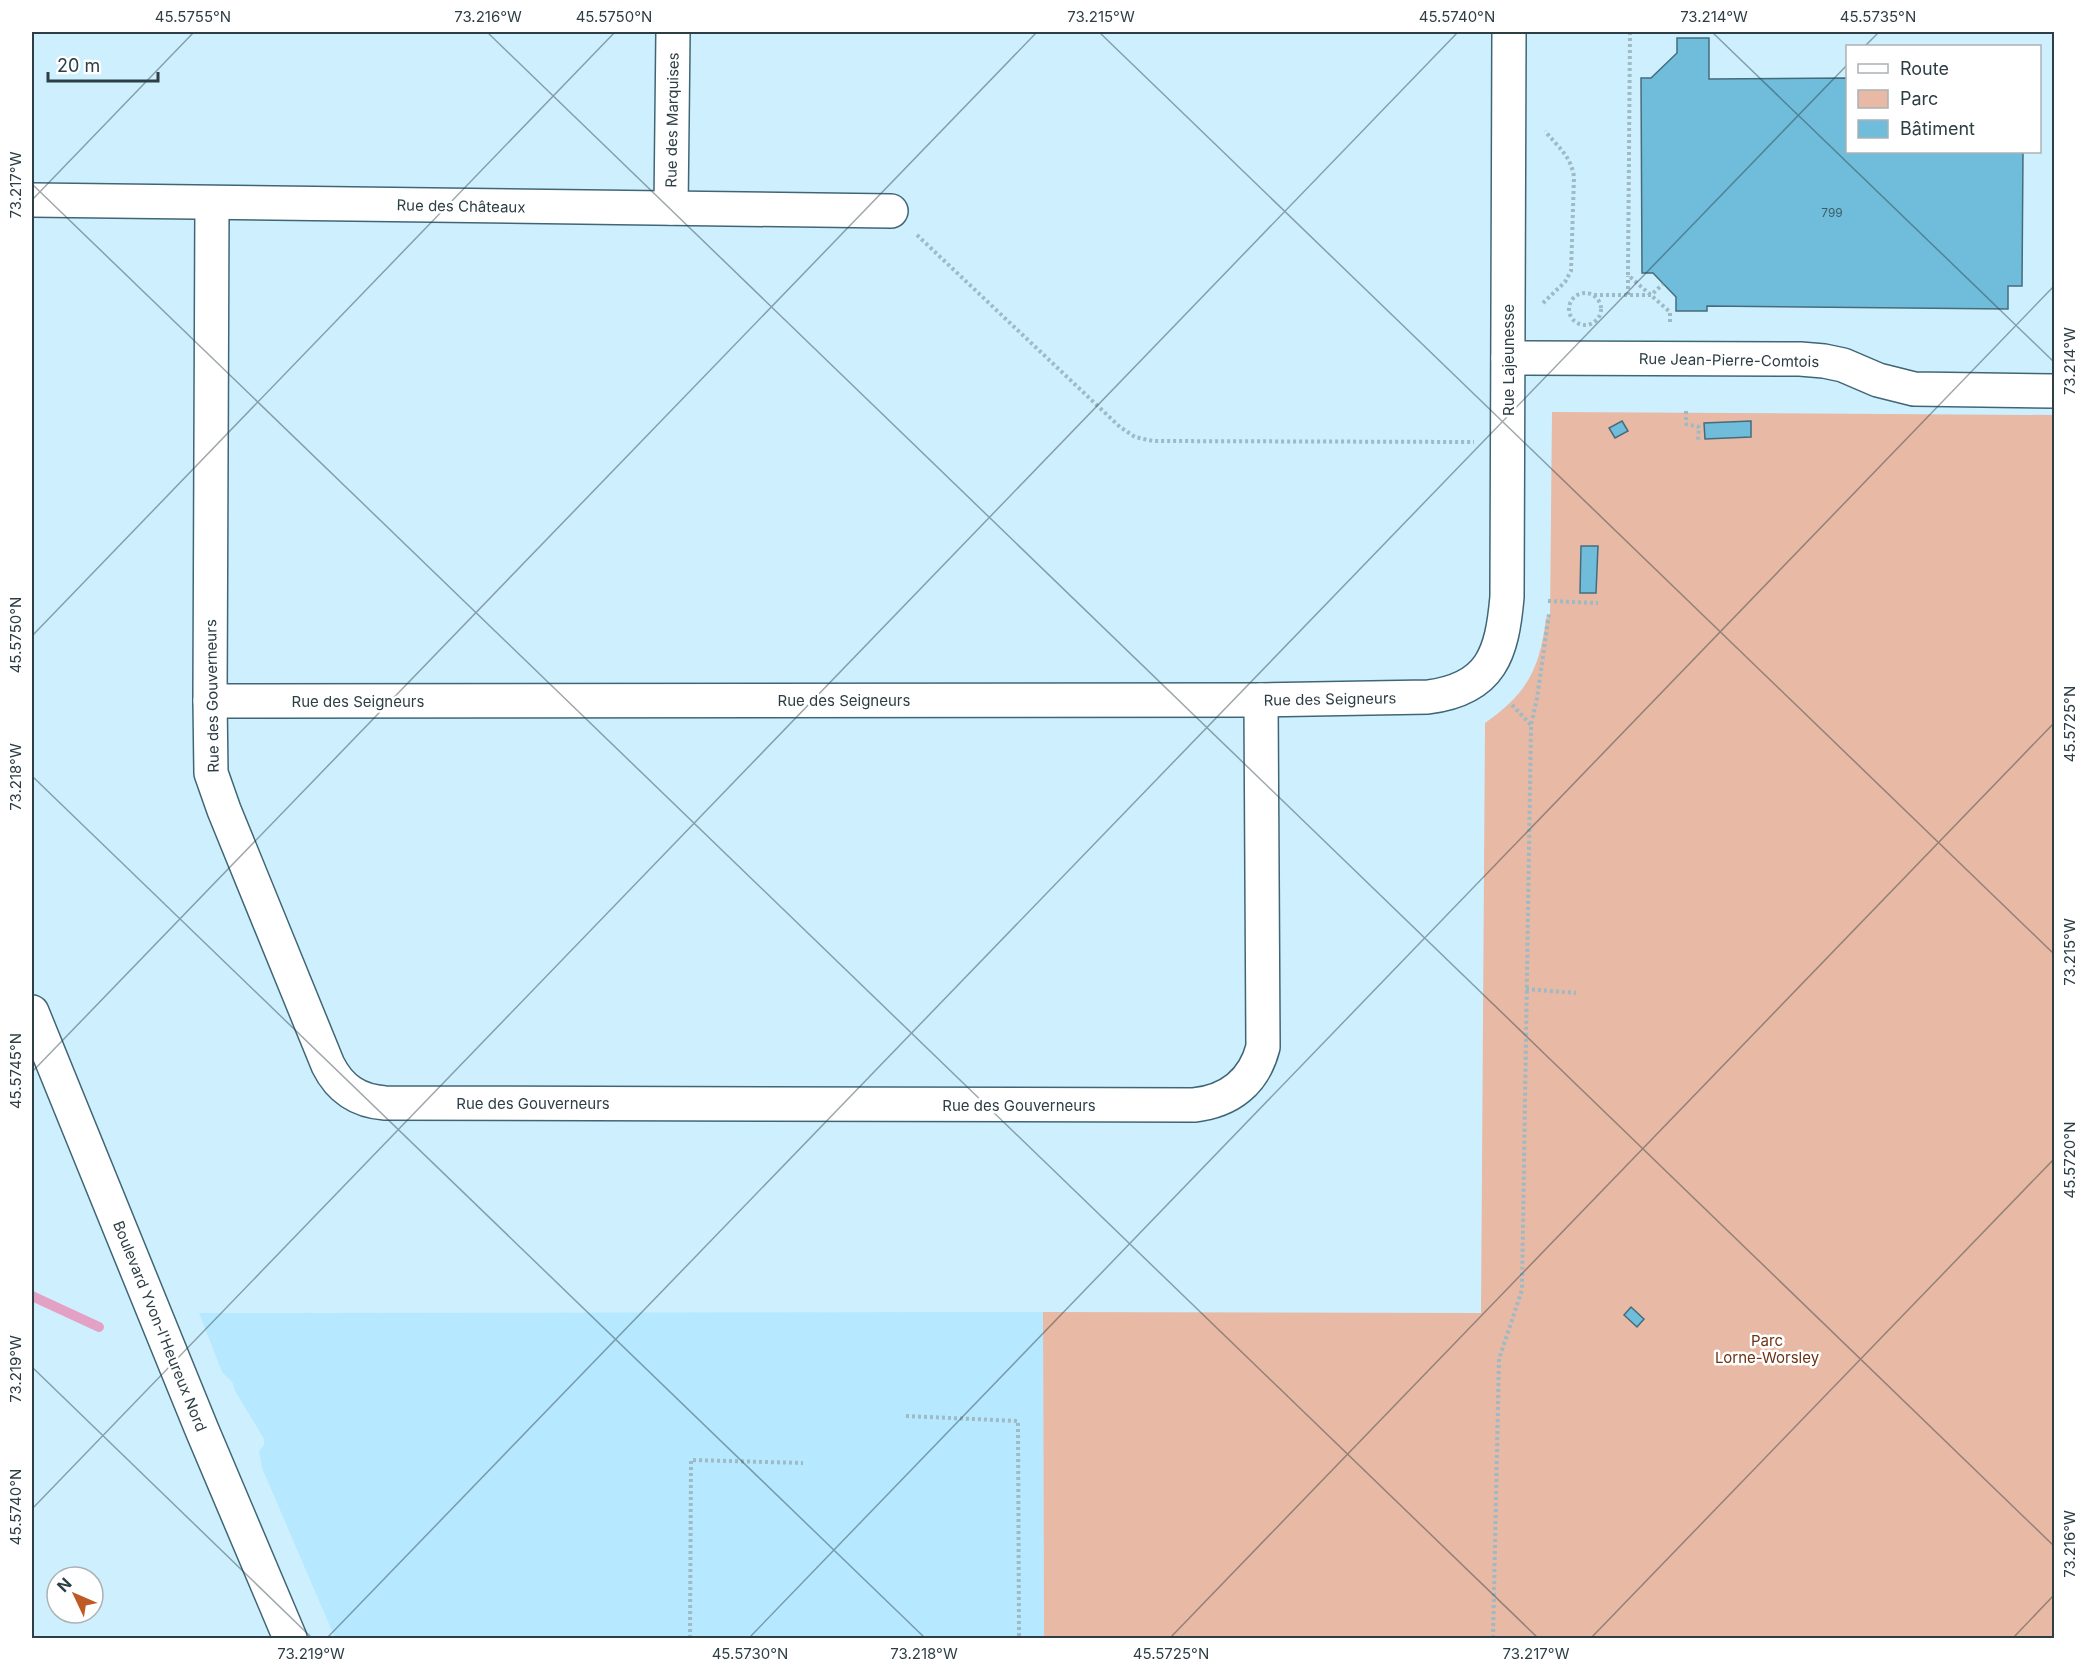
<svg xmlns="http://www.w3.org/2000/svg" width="2086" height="1670" font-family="Inter,sans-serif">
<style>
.built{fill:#b6e9ff}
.green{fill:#e8b9a4}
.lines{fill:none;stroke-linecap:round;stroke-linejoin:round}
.stream{stroke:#e3a2c5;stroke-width:10}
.building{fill:#6fbcdb;stroke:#466c7c;stroke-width:1.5}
.minor-casing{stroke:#406676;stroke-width:36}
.tertiary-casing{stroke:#406676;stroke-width:36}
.path{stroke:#9dbac5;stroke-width:4;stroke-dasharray:3 3;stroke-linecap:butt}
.minor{stroke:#fff;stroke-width:33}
.tertiary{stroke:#fff;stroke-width:33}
.ticks{fill:none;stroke:#2d3e45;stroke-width:1.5;stroke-opacity:0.45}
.labels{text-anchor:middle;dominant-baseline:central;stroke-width:5;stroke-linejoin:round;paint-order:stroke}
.number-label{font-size:12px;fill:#3e5e6a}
.street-label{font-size:15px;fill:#2d3e45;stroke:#fff}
.park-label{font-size:15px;fill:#6d3212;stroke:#fff}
.neatline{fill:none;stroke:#2d3e45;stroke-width:2}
.ticks-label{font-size:15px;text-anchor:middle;fill:#2d3e45}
</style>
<rect width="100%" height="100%" fill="#cef0fe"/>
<!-- built -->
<polygon class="built" points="1043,1312 1044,1638 335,1638 262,1468 259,1451 264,1445 264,1439 234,1389 233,1383 222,1372 199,1313"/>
<!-- green -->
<path class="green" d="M 1552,412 L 2054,415 L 2054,1638 L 1044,1638 L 1043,1312 L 1481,1313 L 1485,723 C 1528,693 1540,668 1546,618 L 1550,617 Z"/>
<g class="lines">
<!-- stream -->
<polyline class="stream" points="32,1296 99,1327"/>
</g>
<!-- building -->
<g class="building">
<polygon points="1677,38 1709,38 1709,79 1848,78 1848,152 2023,152 2022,286 2008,286 2008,309 1707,306 1707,311 1676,311 1676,297 1653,273 1642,273 1641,78 1651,78 1677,53"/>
<polygon points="1622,421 1628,431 1615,438 1609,428"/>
<polygon points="1751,421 1751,437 1705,439 1704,423"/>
<polygon points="1581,546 1598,546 1596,593 1580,593"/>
<polygon points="1631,1307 1644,1319 1637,1327 1624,1315"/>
</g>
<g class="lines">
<!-- minor casing -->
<g class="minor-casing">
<g id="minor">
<polyline points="32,200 891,211"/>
<path d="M 212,203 L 210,701 L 211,773 L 224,810 L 328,1065 C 340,1089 358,1101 385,1103 L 1194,1105 C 1230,1101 1254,1082 1263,1047 L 1261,700"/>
<polyline points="671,208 673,32"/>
<polyline points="1508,358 1800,359 1824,361 1843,365 1878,380 1914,389 2054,391"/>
<path d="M 210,701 L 1261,700 L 1428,697 C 1492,689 1502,653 1507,597 L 1509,32"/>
</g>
</g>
<!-- tertiary casing -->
<g class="tertiary-casing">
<polyline id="tertiary" points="32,1012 202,1430 290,1638"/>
</g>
<!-- path -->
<g class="path">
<polyline points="1630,32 1628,275 1670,312 1670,325"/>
<polyline points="917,235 1120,427 1135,437 1153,441 1474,442"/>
<circle cx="1585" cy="309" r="16"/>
<polyline points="1594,295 1651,295 1663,284"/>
<polyline points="1628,295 1628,276"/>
<path d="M 1543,303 L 1565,282 L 1571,271 L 1574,177 C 1571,156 1558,147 1545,131"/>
<polyline points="1686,411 1686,424 1699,427 1698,441"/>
<polyline points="1548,601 1598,603"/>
<polyline points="1512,705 1531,725"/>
<polyline points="1526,989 1576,993"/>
<polyline points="906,1416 1018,1421 1019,1638"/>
<polyline points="690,1638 691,1460 803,1463"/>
<polyline points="1493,1638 1499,1359 1522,1290 1531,725 1537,698 1549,614"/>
</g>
<!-- minor -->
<use href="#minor" class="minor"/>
<!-- tertiary -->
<use href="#tertiary" class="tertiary"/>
</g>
<!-- ticks -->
<path class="ticks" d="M 487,32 L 2054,1546M 1099,32 L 2054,954M 1712,32 L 2054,362M 1865,46 L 1879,32M 32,184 L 1538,1638M 32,200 L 194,32M 32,636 L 615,32M 32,776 L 925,1638M 32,1072 L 1037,32M 32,1367 L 312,1638M 32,1509 L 1458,32M 327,1638 L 1848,64M 749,1638 L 2054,286M 1170,1638 L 2054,723M 1591,1638 L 2054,1159M 2013,1638 L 2054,1595"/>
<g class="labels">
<!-- number labels -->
<g class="number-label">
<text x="1832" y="212">799</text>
</g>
<!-- street labels -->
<g class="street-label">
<text transform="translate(672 120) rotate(-89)">Rue des Marquises</text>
<text transform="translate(461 206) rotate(1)">Rue des Châteaux</text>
<text transform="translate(1508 360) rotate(-90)">Rue Lajeunesse</text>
<text transform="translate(1729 360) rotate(1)">Rue Jean-Pierre-Comtois</text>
<text transform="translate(212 696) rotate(-91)">Rue des Gouverneurs</text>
<text transform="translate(1330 699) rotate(-1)">Rue des Seigneurs</text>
<text x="844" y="700">Rue des Seigneurs</text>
<text x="358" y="701">Rue des Seigneurs</text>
<text x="533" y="1103">Rue des Gouverneurs</text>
<text x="1019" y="1105">Rue des Gouverneurs</text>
<text transform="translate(160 1326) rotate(68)">Boulevard Yvon-l'Heureux Nord</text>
</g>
<!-- park labels -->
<g class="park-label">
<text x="1767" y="1340">Parc<tspan x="1767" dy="17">Lorne-Worsley</tspan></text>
</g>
</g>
<!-- border -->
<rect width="2086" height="1670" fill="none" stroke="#ffffff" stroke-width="66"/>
<!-- legend -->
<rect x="1846" y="45" width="195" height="108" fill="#ffffff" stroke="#abb2b5" stroke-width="1.5"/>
<rect x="1858" y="64" width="30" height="9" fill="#ffffff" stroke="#abb2b5" stroke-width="1.5"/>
<text x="1900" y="75" font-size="18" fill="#2d3e45">Route</text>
<rect x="1858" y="90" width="30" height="18" fill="#e8b9a4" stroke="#abb2b5" stroke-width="1.5"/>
<text x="1900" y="105" font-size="18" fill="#2d3e45">Parc</text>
<rect x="1858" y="120" width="30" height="18" fill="#6fbcdb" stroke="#abb2b5" stroke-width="1.5"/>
<text x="1900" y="135" font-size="18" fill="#2d3e45">Bâtiment</text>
<!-- north arrow -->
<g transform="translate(75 1595) rotate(314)"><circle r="28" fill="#ffffff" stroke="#abb2b5" stroke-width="1.5"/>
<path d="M0-4.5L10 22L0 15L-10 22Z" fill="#be5b24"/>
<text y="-9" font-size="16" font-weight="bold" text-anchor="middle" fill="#2d3e45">N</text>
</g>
<!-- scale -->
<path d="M48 72v9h110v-9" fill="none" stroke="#2d3e45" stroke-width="3"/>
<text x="57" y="72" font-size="18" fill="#2d3e45" stroke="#ffffff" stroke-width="4.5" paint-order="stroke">20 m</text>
<rect x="33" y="33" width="2020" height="1604" class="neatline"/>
<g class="ticks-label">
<text x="193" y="22">45.5755°N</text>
<text x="488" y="22">73.216°W</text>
<text x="614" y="22">45.5750°N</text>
<text x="1101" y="22">73.215°W</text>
<text x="1457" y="22">45.5740°N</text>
<text x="1714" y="22">73.214°W</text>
<text x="1878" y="22">45.5735°N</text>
<text transform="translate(16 185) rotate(-90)" y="5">73.217°W</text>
<text transform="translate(2070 361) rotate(-90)" y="5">73.214°W</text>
<text transform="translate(16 635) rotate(-90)" y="5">45.5750°N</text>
<text transform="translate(2070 724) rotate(-90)" y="5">45.5725°N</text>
<text transform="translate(16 777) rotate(-90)" y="5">73.218°W</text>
<text transform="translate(2070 952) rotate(-90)" y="5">73.215°W</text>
<text transform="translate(16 1071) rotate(-90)" y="5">45.5745°N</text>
<text transform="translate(2070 1160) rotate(-90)" y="5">45.5720°N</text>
<text transform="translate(16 1369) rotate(-90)" y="5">73.219°W</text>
<text transform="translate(16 1507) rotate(-90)" y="5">45.5740°N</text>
<text transform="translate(2070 1544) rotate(-90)" y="5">73.216°W</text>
<text x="311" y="1659">73.219°W</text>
<text x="750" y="1659">45.5730°N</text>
<text x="924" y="1659">73.218°W</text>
<text x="1171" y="1659">45.5725°N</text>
<text x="1536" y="1659">73.217°W</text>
</g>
</svg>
